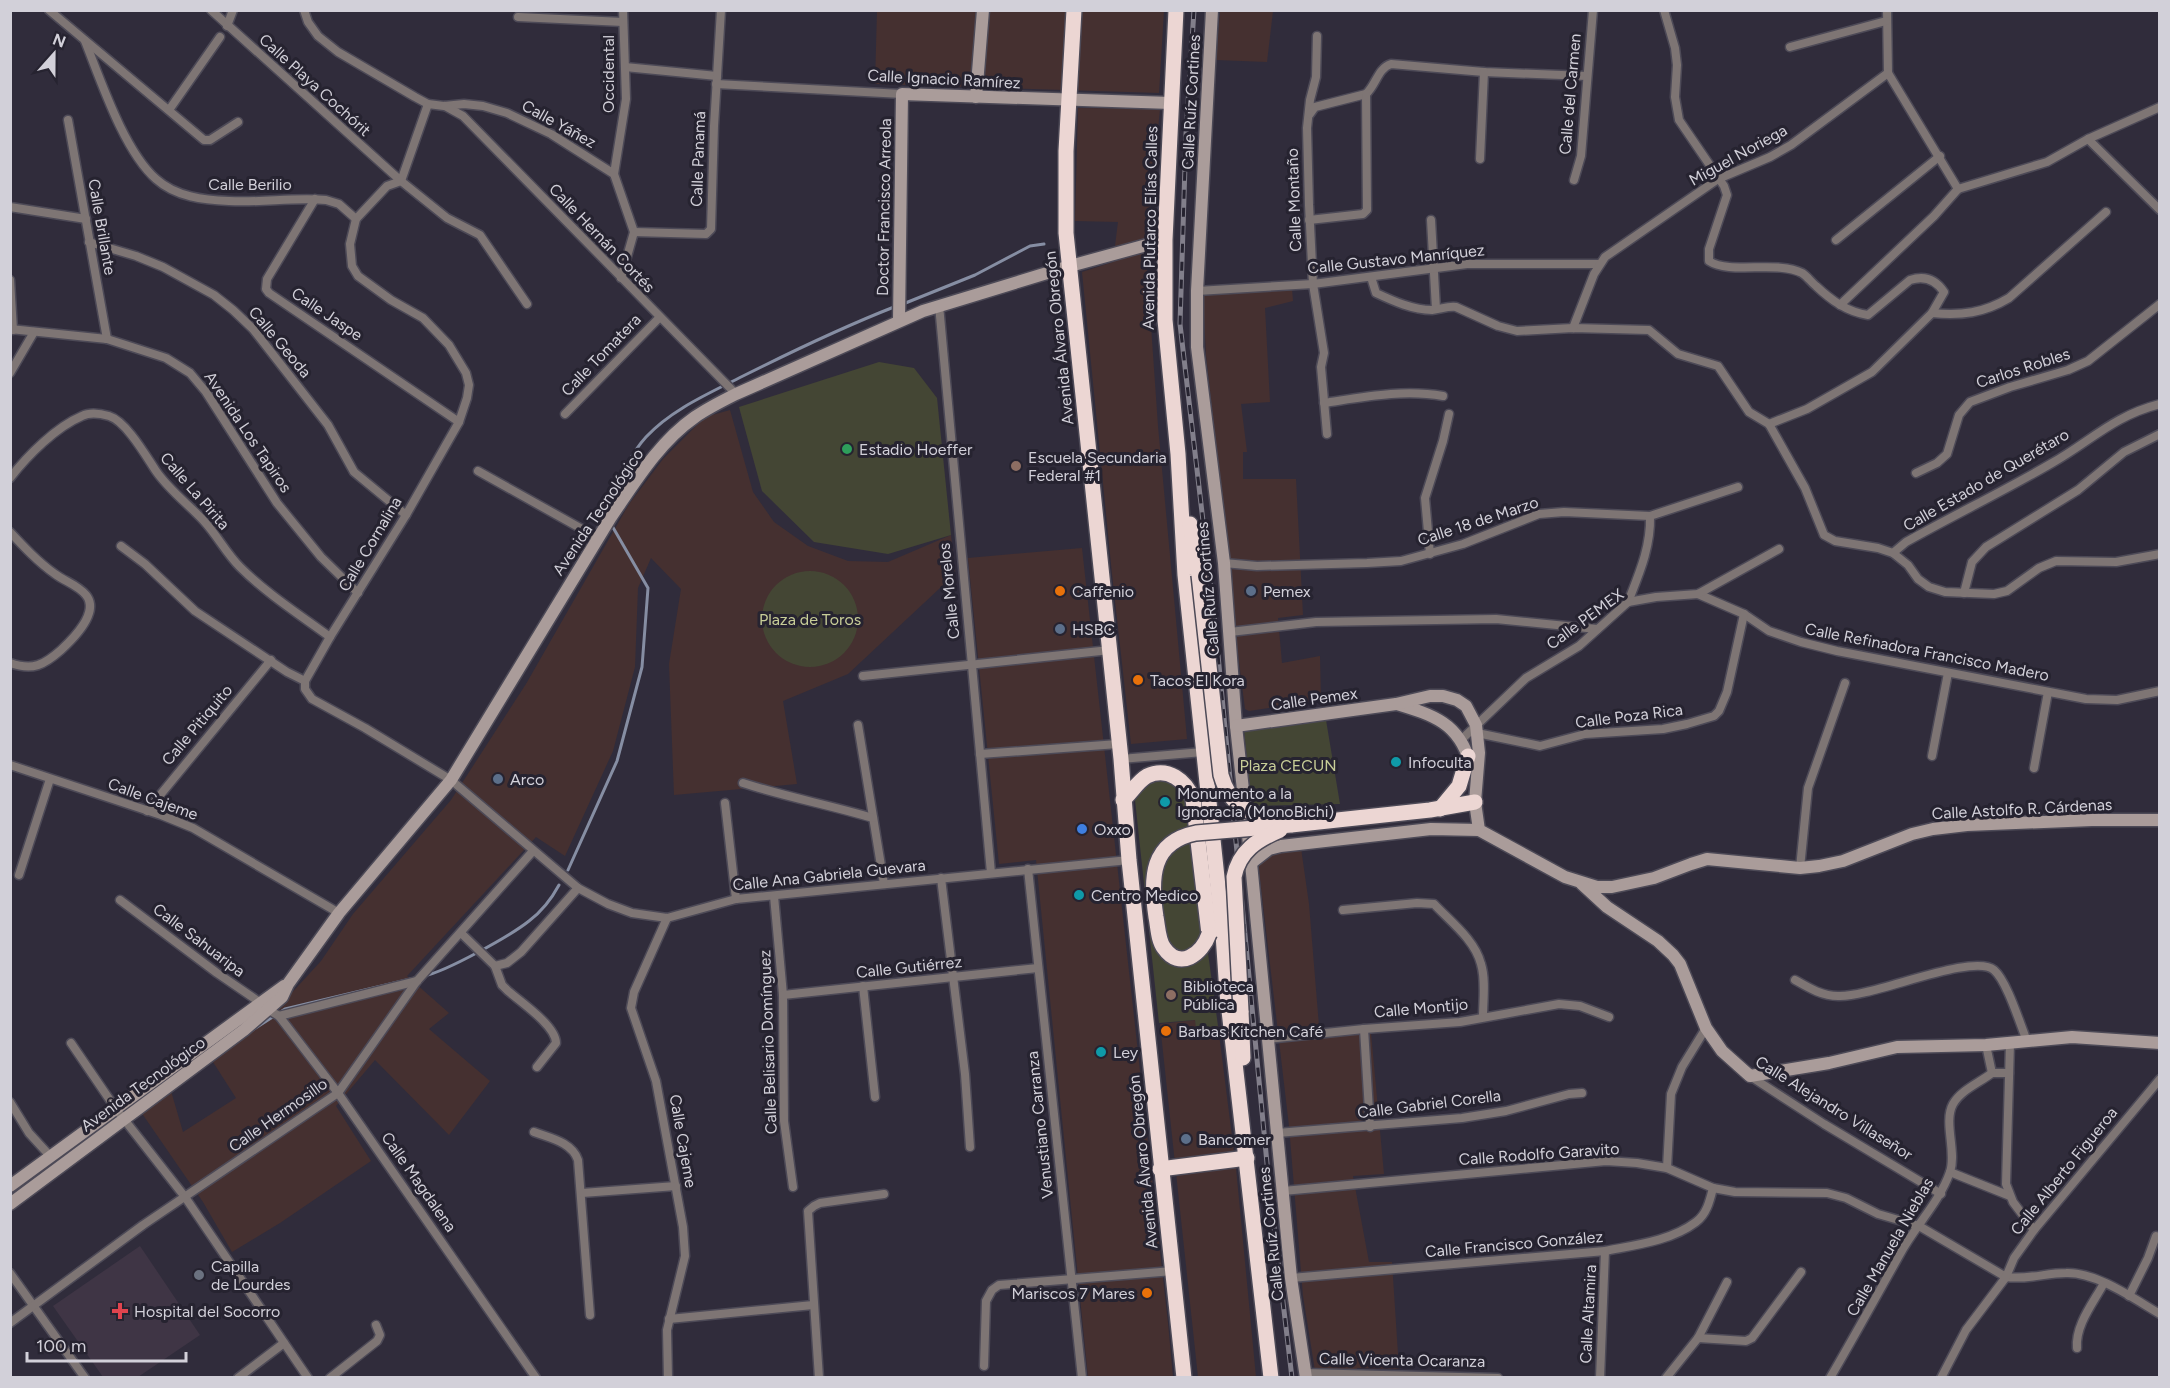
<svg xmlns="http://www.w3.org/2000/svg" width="2170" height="1388" font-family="Figtree,sans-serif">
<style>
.commercial{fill:#453030}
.medical{fill:#3f3545}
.green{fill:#444634}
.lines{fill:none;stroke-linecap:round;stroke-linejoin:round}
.stream{stroke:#868ea3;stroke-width:3}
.street-casing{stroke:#4d4a57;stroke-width:11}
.secondary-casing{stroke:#4d4a57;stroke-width:15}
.highway-casing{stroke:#4d4a57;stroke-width:18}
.street{stroke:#7e7574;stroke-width:8}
.secondary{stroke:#aa9c9a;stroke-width:12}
.highway{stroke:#ecd6d3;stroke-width:15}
.rail-casing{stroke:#827f8b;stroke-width:5}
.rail{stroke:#262330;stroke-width:3;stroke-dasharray:9;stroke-linecap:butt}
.highway-bridge-casing{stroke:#4d4a57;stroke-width:18;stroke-linecap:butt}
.highway-bridge{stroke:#ecd6d3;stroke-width:15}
.leisure-dot{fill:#2e9e5b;stroke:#262330;stroke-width:2}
.education-dot{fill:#8d6e63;stroke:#262330;stroke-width:2}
.food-dot{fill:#e8710a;stroke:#262330;stroke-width:2}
.service-dot{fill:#5c6f8a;stroke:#262330;stroke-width:2}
.culture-dot{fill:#0f9aa8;stroke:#262330;stroke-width:2}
.shop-dot{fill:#3f7fe0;stroke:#262330;stroke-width:2}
.worship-dot{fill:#6b7280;stroke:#262330;stroke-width:2}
.health-dot{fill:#e0444e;stroke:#262330;stroke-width:2}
.labels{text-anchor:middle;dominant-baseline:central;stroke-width:6;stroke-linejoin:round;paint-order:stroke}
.street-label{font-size:16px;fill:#d2d0d9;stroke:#262330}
.poi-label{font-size:16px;fill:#d2d0d9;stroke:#262330;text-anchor:start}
.park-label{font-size:16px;fill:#c8ce98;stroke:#262330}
</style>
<rect width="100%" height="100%" fill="#302c3b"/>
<!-- commercial -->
<g class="commercial">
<polygon points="877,11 1164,11 1159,93 875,84"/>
<polygon points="1220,11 1273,11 1267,62 1216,60"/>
<polygon points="1078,108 1160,109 1146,254 1158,426 1187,739 1131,744 1112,574 1082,272 1113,262 1118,222 1075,221"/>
<polygon points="1292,289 1293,301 1265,308 1270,402 1241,404 1247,452 1243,452 1243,479 1296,479 1303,615 1278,618 1282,663 1320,656 1321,700 1249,711 1245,709 1228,576 1225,524 1206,355 1203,295"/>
<polygon points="730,410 753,492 774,522 808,546 848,561 888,562 951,535 955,574 848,674 783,701 797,784 674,795 669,664 681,589 651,558 638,588 635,667 613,751 565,856 536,837 407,976 449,1013 429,1029 490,1081 449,1135 375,1060 336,1106 371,1161 280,1223 232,1252 203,1202 141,1112 171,1091 183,1132 236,1098 213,1062 266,1021 321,961 353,914 451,800 526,684 629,504 663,459 705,417"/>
<polygon points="1082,548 1168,1323 1173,1377 1088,1377 1036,860 999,864 968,558"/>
<polygon points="1301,848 1309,904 1320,1038 1371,1033 1384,1174 1353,1176 1369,1262 1392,1262 1399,1369 1357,1368 1357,1377 1316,1377 1303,1296 1289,1126 1258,862 1275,851"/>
<polygon points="1195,1020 1197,1028 1218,1026 1236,1168 1256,1377 1198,1377 1160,1024"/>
</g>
<!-- medical -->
<polygon class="medical" points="140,1246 200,1335 138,1377 103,1377 53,1306"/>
<!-- green -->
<g class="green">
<polygon points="879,362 914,368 937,398 951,535 888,554 814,542 762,491 739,407"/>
<circle cx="810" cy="619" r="48"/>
<polygon points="1326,720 1340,804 1252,806 1244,730"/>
<path d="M 1165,777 L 1186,792 L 1218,1026 L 1196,1028 L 1195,1020 L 1159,1023 L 1135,800 C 1142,786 1149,780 1165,777 Z"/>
</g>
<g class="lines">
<!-- stream -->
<g class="stream">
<polyline points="903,304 975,275 1030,246 1044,244"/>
<path d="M 607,518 L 604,513 C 616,488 627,458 646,437 C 672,409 710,393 743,376 C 793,351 843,327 894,307"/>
<polyline points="568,870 617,761 642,667 648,588 611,524"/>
<path d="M 424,976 C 447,971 510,936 529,921 C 541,912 552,898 559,885"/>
<polyline points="251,1031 285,1009 415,978"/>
</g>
<!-- street casing -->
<g class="street-casing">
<g id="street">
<polyline points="49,10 204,140 210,140 238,122"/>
<polyline points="211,10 401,181 447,218 480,235 527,304"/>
<polyline points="304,10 308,22 318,36 338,52 415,97 428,104 444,106 464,104 483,106 507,113 551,134 614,174 634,232 621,278"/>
<path d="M 1664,10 L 1675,48 L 1677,65 L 1675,97 L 1679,120 L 1724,186 L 1727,195 L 1709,249 L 1709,261 C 1730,275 1777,260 1802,273 C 1807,276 1811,282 1816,286 C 1831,300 1847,312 1868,315 L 1910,280 C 1925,275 1936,280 1944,292 L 1932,313 L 1872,372 L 1807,409 L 1769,424"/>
<polyline points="1887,10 1888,73 1958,189 2047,162 2088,139 2160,107"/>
<polyline points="518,17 623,22"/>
<polyline points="227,26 233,10"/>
<polyline points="1317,36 1316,77 1310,100 1307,128 1309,205 1313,284 1324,353 1321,367 1327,434"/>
<path d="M 85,41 C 101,81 124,151 156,179 C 176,197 204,200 229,201 C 262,203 294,197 326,200 L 339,204 L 356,219"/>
<polyline points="1790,47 1886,21"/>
<polyline points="625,67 717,76"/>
<polyline points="716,84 902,94"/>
<polyline points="445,106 463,116 736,394"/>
<polyline points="169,110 220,37"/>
<path d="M 1310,114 L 1315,107 L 1366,94 C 1376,85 1378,68 1391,64 L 1484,72 L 1587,76"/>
<polyline points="68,120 107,339"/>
<polyline points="2088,139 2160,210"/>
<polyline points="1480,159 1484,72"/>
<polyline points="614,174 626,99 623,10"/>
<polyline points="1574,180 1581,156 1593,10"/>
<polyline points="401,181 428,104"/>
<polyline points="315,199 267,279 266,289 269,293 459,422"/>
<polyline points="10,207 86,219"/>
<polyline points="1309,220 1363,214 1367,210 1366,94"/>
<polyline points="1431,220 1436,309"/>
<polyline points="634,232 706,234 711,229 714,126 721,10"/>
<polyline points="1836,240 1940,156"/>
<polyline points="89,242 136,256 163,267 214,295 233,310 253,329 328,425 354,472 406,515"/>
<path d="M 1371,277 L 1376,293 C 1393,301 1413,310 1432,310 C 1441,309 1448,306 1456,307 L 1498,326 L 1517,331 L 1573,328 L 1649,330 L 1678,354 L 1718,366 L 1749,412 L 1769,424 L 1805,488 L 1824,535 L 1835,541 L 1878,548 L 1893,553 L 1908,565 L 1918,579 L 1929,587 L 1945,592 L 1994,594 L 2007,591 L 2039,568 L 2056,561 L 2116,562 L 2160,554"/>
<polyline points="10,280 13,330"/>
<polyline points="1197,291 1313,284 1467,264 1599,264"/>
<polyline points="939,305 991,873"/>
<polyline points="1840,305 1934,216 1958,189"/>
<path d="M 1932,313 C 1961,316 1984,313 2009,298 L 2106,212"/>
<polyline points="1573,328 1594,274 1605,257 1718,179 1770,157 1791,145 1888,73"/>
<polyline points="10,329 107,339 166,358 190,373 206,392 277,503 321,557 358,593"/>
<polyline points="10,373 34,332"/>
<path d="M 1324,403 C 1364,397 1403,389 1443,396"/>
<polyline points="565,414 659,318"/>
<polyline points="478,471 598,538"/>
<polyline points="1916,473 1937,463 1947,454 1959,415 1970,402 2010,387 2068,370 2088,361 2160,304"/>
<path d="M 10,478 C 28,455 56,427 82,416 C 90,412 102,414 109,416 C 126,421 146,456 156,471 C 169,490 188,504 203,520 C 217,535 226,553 240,567 C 266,593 300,615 330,637"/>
<path d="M 10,532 C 24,547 38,562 55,574 C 64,581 78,585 86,595 C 100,612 73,639 61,650 C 44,665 33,671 10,663"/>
<polyline points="121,546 145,564 195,611 287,672 305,681 305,689 312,699 365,728 451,780 578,888 608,904 632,913 667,918 736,899 1129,860"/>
<path d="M 1893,553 L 1906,542 C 1954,515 2004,491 2052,463 C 2091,441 2113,416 2160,404"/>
<polyline points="1430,554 1425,498 1443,441 1449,414"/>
<polyline points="1224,563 1257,566 1367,563 1401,561 1463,544 1539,514 1564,512 1650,516 1738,487"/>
<polyline points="1964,593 1972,562 1986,547 2078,490 2124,452 2160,434"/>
<polyline points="1698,594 1744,614 1769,631 1801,642 1837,651 2086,699 2117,700 2160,691"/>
<path d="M 1628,602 C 1639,574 1651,547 1650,516"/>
<polyline points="1230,632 1316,622 1496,619 1597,629"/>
<polyline points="863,676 1110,650"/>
<polyline points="305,681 330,637 406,515 459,422 467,398 469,385 466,373 449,345 423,318 391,300 358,276 352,266 350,244 356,219 387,186 401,181"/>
<polyline points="858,725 884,884"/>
<polyline points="1477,733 1540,746 1585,734 1663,729 1687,724 1714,716 1719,711 1727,692 1744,614"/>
<polyline points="1461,740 1526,678 1579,646 1628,602 1656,597 1698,594 1779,549"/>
<polyline points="980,754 1118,744"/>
<polyline points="1932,756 1948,673"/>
<polyline points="1121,759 1203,752"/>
<polyline points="10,765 161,815 193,828 339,913"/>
<polyline points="2034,768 2048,692"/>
<path d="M 743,783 C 786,797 830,805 873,818"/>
<polyline points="725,803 736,899"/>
<polyline points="147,811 271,660"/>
<polyline points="1800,868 1808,788 1845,683"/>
<polyline points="1028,869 1082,1378"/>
<polyline points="19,875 50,779"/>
<polyline points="941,878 965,1074 970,1147"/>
<polyline points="774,896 783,995 784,1121 793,1187"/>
<polyline points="120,900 217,973 261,1003"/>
<path d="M 1343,910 L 1417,903 L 1434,904 C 1451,922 1475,940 1481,964 C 1486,980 1483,1000 1483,1017"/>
<polyline points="667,918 634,992 631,1008 656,1081 683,1227 685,1256 667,1330 668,1378"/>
<path d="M 461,933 L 495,966 L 502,985 L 508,991 C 521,1002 556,1026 556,1043 L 537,1067"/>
<polyline points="495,966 507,963 521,952 578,888"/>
<path d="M 1795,980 C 1809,988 1822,996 1838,996 C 1871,998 1973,952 1994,970 C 2007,981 2020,1024 2027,1041"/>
<polyline points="863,986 875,1097"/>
<polyline points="783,995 1038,968"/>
<polyline points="269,1010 279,1016 338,1093 536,1378"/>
<polyline points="279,1016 417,981"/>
<polyline points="1364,1029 1370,1127"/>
<polyline points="1268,1039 1364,1029 1460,1022 1559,1004 1580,1006 1609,1017"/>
<polyline points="71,1043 116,1109 185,1197 308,1378"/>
<polyline points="2010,1043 2006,1184 2013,1202 2034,1230"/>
<polyline points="1986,1045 1992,1073 2009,1073"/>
<polyline points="1750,1076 1824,1124 1941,1194"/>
<polyline points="10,1102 29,1133 51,1157"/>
<path d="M 534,1132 C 550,1138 572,1142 578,1160 L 590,1315"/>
<polyline points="1277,1133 1462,1118 1506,1111 1569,1094 1582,1093"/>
<polyline points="1667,1168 1671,1094 1682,1067 1706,1028"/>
<polyline points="1950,1172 2010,1196"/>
<path d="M 1283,1191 L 1606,1161 L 1637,1163 L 1667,1168 L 1713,1188 L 1735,1192 L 1827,1193 L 1846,1198 L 1878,1214 L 1919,1226 L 2006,1277 C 2027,1280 2046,1273 2066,1273 C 2097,1272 2134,1299 2160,1314"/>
<polyline points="582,1193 676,1186"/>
<polyline points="10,1273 85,1378"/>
<path d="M 1291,1278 L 1605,1251 C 1635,1245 1671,1241 1696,1222 C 1707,1214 1710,1200 1713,1188"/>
<polyline points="2129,1296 2148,1258 2156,1236"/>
<polyline points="669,1319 813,1305"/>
<polyline points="10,1323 143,1225 338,1093 417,981 533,851"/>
<polyline points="1698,1338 1746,1341 1752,1338 1801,1272"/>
<path d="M 2077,1348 C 2075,1325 2094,1302 2104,1283"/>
<polyline points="984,1366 986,1301 992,1290 999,1285 1173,1271"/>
<polyline points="1305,1373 1498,1378"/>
<polyline points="238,1378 284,1343"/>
<polyline points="330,1378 377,1341 380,1335 376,1325"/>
<polyline points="819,1378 808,1211 814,1206 820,1203 884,1194"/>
<polyline points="1600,1378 1605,1251"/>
<polyline points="1666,1378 1698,1338 1727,1282"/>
<path d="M 1830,1378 C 1854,1337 1877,1295 1900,1254 C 1915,1226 1939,1203 1950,1172 C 1957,1152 1943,1122 1953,1104 C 1961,1090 1979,1083 1992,1073"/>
<polyline points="1941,1378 1966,1330 2006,1277 2014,1258 2034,1230 2160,1079"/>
</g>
</g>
<!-- secondary casing -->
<g class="secondary-casing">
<g id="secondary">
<polyline points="1212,10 1197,291 1197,347 1224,563 1236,726 1251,863 1291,1278 1306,1378"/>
<polyline points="976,97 983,10"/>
<polyline points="899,321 902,94 1171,103"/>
<path d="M 1397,704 C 1433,715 1459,723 1470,763"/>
<polyline points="1236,726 1396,704 1430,696 1443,696 1457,700 1466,706 1476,725 1479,753 1475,802 1479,830 1565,877 1597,887 1612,887 1654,878 1691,864 1707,859 1800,868 1819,866 1843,861 1912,834 1933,829 1967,825 2092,820 2160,820"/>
<polyline points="1251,863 1269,849 1281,846 1431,829 1479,830"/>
<polyline points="1582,884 1607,907 1658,941 1673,955 1680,964 1706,1028 1722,1051 1750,1076 1829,1063 1897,1047 1986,1045 2072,1037 2160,1043"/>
<polyline points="10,1186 284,986"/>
<path d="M 10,1204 L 244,1030 L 282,997 L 288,984 L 339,913 L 451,780 L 611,517 C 635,482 659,442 695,417 C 708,408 722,401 736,394 L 923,311 L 1070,266 L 1165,240"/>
</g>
</g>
<!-- highway casing -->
<g class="highway-casing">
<g id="highway">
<polyline points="1074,10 1066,151 1066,233 1121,759 1129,860 1184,1378"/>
<polyline points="1176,10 1165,240 1165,320 1178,454 1185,575 1223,934 1227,993 1271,1378"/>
<polyline points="1190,524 1199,575"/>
<path d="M 1123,800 C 1131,793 1138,781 1147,776 C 1168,766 1186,781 1193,799 L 1209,934"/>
<polyline points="1440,809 1459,786 1468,756"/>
<polyline points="1291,825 1430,810 1475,802"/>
<polyline points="1241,1011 1243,1058"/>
<polyline points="1160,1169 1247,1158"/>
</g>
</g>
<!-- street -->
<use href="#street" class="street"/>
<!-- secondary -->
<use href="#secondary" class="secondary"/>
<!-- highway -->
<use href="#highway" class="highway"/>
<!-- rail casing -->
<g class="rail-casing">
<polyline id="rail" points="1194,10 1186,134 1180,324 1215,624 1269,1184 1292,1378"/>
</g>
<!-- rail -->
<use href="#rail" class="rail"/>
<!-- highway-bridge casing -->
<g class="highway-bridge-casing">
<g id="highway-bridge">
<path d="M 1199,575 L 1221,775 C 1231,810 1251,813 1282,822"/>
<path d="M 1209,934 C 1202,954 1180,971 1164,948 C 1158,940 1158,927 1156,917 C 1150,878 1151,842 1196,833 L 1291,825"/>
<path d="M 1241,1011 L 1234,877 C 1239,851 1257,840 1280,830"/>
</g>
</g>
<!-- highway-bridge -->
<use href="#highway-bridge" class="highway-bridge"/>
</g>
<!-- markers -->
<circle class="leisure-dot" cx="847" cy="449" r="6"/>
<g class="education-dot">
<circle cx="1016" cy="466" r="6"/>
<circle cx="1171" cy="995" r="6"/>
</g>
<g class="food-dot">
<circle cx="1060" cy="591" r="6"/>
<circle cx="1138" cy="680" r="6"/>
<circle cx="1166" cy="1031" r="6"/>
<circle cx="1147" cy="1293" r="6"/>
</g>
<g class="service-dot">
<circle cx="1251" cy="591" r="6"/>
<circle cx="1060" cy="629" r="6"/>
<circle cx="498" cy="779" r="6"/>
<circle cx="1186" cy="1139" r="6"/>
</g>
<g class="culture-dot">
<circle cx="1396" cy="762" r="6"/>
<circle cx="1165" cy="802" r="6"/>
<circle cx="1079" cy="895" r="6"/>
<circle cx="1101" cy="1052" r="6"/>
</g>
<circle class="shop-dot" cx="1082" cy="829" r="6"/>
<circle class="worship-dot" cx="199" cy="1275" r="6"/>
<path class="health-dot" d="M117 1302h6v6h6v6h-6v6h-6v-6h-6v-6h6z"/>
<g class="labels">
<!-- street labels -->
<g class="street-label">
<text transform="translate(608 74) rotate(-90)">Occidental</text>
<text transform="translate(944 79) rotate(3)">Calle Ignacio Ramírez</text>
<text transform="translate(315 85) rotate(42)">Calle Playa Cochórit</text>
<text transform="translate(1570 94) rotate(-85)">Calle del Carmen</text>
<text transform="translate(1191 102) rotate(-87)">Calle Ruíz Cortines</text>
<text transform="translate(559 124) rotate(29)">Calle Yáñez</text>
<text transform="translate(1738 155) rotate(-29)">Miguel Noriega</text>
<text transform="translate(698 159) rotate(-88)">Calle Panamá</text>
<text x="250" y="184">Calle Berilio</text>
<text transform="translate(1294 200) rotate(-92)">Calle Montaño</text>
<text transform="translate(884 207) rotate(-89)">Doctor Francisco Arreola</text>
<text transform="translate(102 227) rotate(80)">Calle Brillante</text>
<text transform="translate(1150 228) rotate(-89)">Avenida Plutarco Elías Calles</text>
<text transform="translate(602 238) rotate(46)">Calle Hernán Cortés</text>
<text transform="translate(1396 259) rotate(-6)">Calle Gustavo Manríquez</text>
<text transform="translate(327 314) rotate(34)">Calle Jaspe</text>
<text transform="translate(1059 338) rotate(-96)">Avenida Álvaro Obregón</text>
<text transform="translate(280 342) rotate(50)">Calle Geoda</text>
<text transform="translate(601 355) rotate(-46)">Calle Tomatera</text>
<text transform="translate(2023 368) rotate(-18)">Carlos Robles</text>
<text transform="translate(248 432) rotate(56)">Avenida Los Tapiros</text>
<text transform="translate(1986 480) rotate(-30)">Calle Estado de Querétaro</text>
<text transform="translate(195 491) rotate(49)">Calle La Pirita</text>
<text transform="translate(598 512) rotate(-56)">Avenida Tecnológico</text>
<text transform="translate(1478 521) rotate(-18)">Calle 18 de Marzo</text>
<text transform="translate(370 544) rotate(-59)">Calle Cornalina</text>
<text transform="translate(1208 589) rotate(-95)">Calle Ruíz Cortines</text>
<text transform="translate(949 591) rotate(-96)">Calle Morelos</text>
<text transform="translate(1585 619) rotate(-36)">Calle PEMEX</text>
<text transform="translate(1927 652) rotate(11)">Calle Refinadora Francisco Madero</text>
<text transform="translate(1314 699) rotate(-8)">Calle Pemex</text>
<text transform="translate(1629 716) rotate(-7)">Calle Poza Rica</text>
<text transform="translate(197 725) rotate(-50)">Calle Pitiquito</text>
<text transform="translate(153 799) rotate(20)">Calle Cajeme</text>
<text transform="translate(2022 809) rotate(-3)">Calle Astolfo R. Cárdenas</text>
<text transform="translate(829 875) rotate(-6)">Calle Ana Gabriela Guevara</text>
<text transform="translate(199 940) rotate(37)">Calle Sahuaripa</text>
<text transform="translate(909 967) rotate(-6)">Calle Gutiérrez</text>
<text transform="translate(1421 1008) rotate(-5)">Calle Montijo</text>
<text transform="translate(768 1042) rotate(-92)">Calle Belisario Domínguez</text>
<text transform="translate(143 1084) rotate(-36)">Avenida Tecnológico</text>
<text transform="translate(1429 1104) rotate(-7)">Calle Gabriel Corella</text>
<text transform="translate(1834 1108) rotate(32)">Calle Alejandro Villaseñor</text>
<text transform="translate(278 1115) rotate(-35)">Calle Hermosillo</text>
<text transform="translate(1040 1125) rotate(-96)">Venustiano Carranza</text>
<text transform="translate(683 1141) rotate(80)">Calle Cajeme</text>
<text transform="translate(1539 1154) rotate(-4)">Calle Rodolfo Garavito</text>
<text transform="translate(1143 1162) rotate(-96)">Avenida Álvaro Obregón</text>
<text transform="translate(2064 1171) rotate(-51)">Calle Alberto Figueroa</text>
<text transform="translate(419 1182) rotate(55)">Calle Magdalena</text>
<text transform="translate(1271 1234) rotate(-96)">Calle Ruíz Cortines</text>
<text transform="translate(1514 1244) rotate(-5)">Calle Francisco González</text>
<text transform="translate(1890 1247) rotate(-60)">Calle Manuela Nieblas</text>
<text transform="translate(1588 1314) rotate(-87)">Calle Altamira</text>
<text transform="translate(1402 1360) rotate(1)">Calle Vicenta Ocaranza</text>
</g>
<!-- poi labels -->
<g class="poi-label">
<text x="859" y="449">Estadio Hoeffer</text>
<text x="1028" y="457">Escuela Secundaria<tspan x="1028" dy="18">Federal #1</tspan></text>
<text x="1072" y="591">Caffenio</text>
<text x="1263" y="591">Pemex</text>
<text x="1072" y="629">HSBC</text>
<text x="1150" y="680">Tacos El Kora</text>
<text x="1408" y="762">Infoculta</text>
<text x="510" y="779">Arco</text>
<text x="1177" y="793">Monumento a la<tspan x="1177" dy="18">Ignoracia (MonoBichi)</tspan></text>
<text x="1094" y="829">Oxxo</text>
<text x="1091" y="895">Centro Medico</text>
<text x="1183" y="986">Biblioteca<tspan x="1183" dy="18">Pública</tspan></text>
<text x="1178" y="1031">Barbas Kitchen Café</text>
<text x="1113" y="1052">Ley</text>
<text x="1198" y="1139">Bancomer</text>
<text x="211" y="1266">Capilla<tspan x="211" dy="18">de Lourdes</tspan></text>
<text x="1135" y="1293" text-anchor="end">Mariscos 7 Mares</text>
<text x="134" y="1311">Hospital del Socorro</text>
</g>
<!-- park labels -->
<g class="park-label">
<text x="810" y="619">Plaza de Toros</text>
<text x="1288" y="765">Plaza CECUN</text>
</g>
</g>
<!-- border -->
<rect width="2170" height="1388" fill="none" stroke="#d2d0d9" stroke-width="24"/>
<!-- north arrow -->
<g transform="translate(54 54) rotate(21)" stroke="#262330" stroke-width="4.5" paint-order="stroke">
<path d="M0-4.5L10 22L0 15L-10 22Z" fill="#d2d0d9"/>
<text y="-9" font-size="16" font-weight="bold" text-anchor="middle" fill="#d2d0d9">N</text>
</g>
<!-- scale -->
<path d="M27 1352v9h159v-9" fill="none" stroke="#d2d0d9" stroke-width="3"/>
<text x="36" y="1352" font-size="18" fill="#d2d0d9" stroke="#262330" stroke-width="4.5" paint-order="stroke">100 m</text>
</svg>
